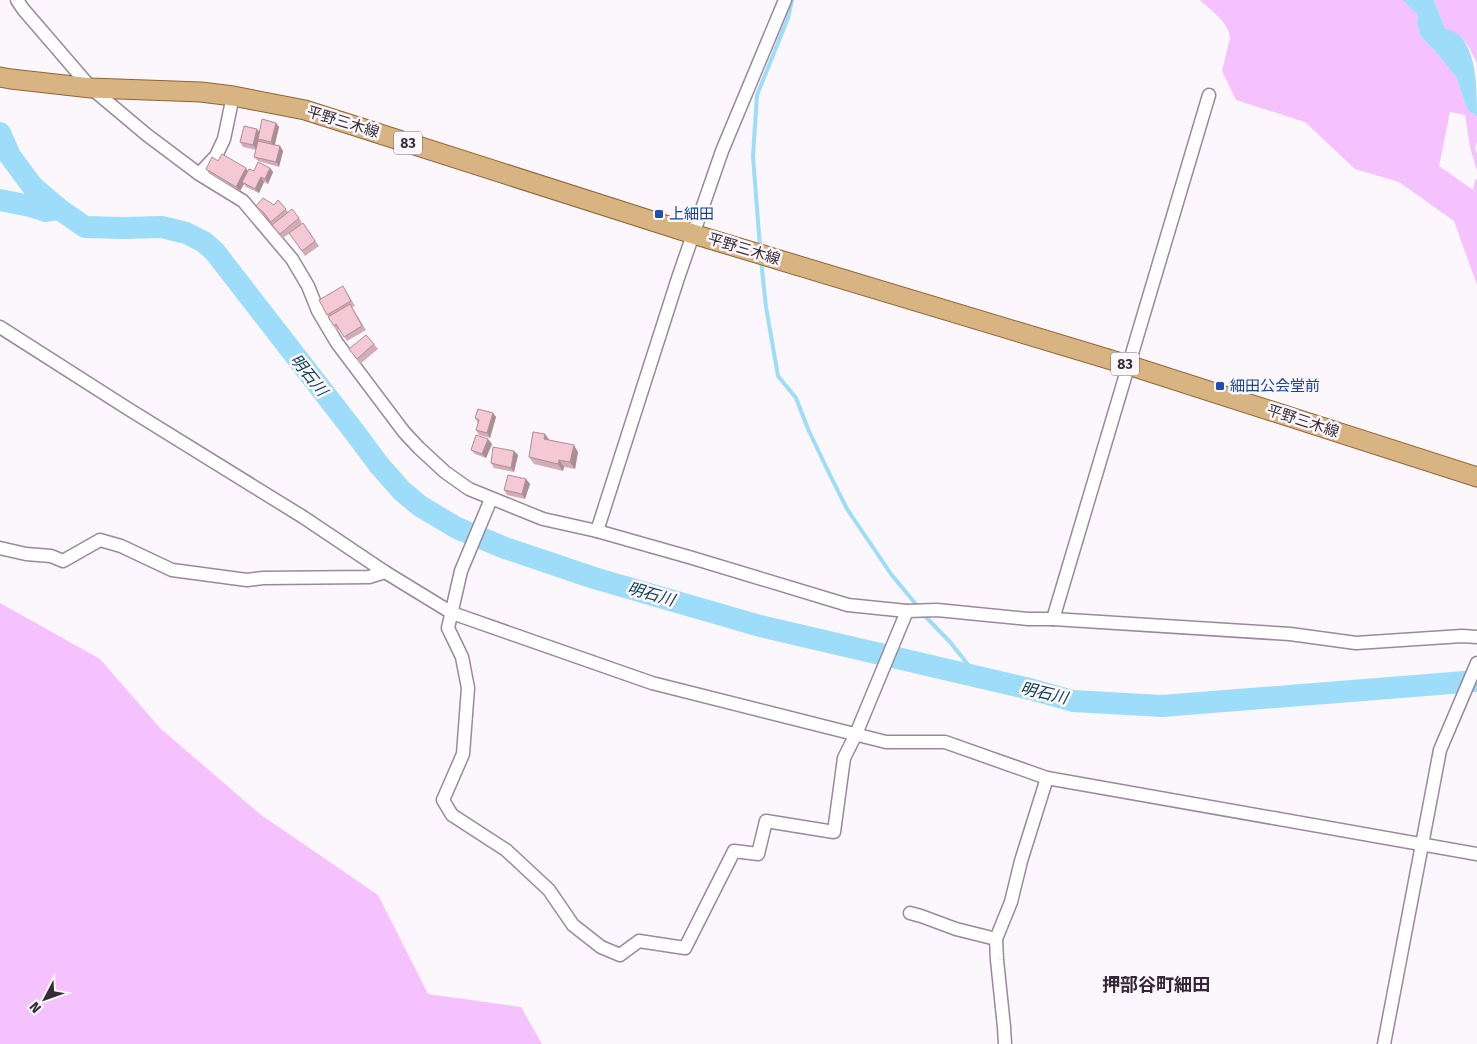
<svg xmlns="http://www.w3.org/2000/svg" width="1477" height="1044" font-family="'Fira Sans','Noto Sans JP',sans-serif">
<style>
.green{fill:#f6c1ff}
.water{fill:#9eddf9}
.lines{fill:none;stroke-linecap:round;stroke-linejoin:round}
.stream{stroke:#9eddf9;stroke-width:4}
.river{stroke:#9eddf9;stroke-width:22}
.street-casing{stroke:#9a889d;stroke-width:15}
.primary-casing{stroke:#8f6433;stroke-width:21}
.street{stroke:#fff;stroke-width:12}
.primary{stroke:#d9b483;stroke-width:19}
.wall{fill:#d2adb7}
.shaded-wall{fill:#ab8d95}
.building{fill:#f4c9d5;stroke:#ab8d95}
.transit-dot{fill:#1a4fb4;stroke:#fcf7fc;stroke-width:2}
.labels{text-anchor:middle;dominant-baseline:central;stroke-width:5;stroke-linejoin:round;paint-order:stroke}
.shield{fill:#fcf7fc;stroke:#716a71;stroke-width:1}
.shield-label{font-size:14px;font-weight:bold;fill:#352d36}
.street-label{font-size:15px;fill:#352d36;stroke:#fcf7fc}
.transit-label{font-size:15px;fill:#164399;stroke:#fcf7fc;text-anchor:start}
.water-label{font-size:16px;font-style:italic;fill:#0a4053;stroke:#fcf7fc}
.quarter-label{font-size:18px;font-weight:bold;fill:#352537;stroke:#fcf7fc}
</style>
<rect width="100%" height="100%" fill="#fcf7fc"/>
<!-- green -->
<g class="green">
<path d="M 1200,0 L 1402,0 L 1418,15 L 1417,24 L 1421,37 L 1435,51 L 1456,77 L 1467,109 L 1477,117 L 1477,142 L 1475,148 L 1477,154 L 1477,171 L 1470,147 L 1465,115 L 1450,112 L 1439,166 L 1473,190 L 1475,180 L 1477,179 L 1477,285 L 1454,221 L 1399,182 L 1355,169 L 1305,122 L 1236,100 L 1222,71 L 1230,38 C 1229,22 1210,10 1200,0 Z"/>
<path d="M 1434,0 L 1477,0 L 1477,63 C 1467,43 1466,38 1445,28 Z"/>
<polygon points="0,603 100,659 160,728 261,815 378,895 428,994 521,1007 542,1044 0,1044"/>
</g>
<!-- water -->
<path class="water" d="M 1402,0 L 1434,0 L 1445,28 C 1450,30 1455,32 1459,35 C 1477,52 1477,91 1477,117 L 1467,109 L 1456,77 L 1435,51 L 1421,37 L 1417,24 L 1418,15 Z"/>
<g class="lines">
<!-- stream -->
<g class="stream">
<polyline points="760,248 753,156 757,95 788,18 792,0"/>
<polyline points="761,260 766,307 778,376 796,398 808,429 828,471 847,509 891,574 919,608"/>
<polyline points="923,614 950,642 978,677"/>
</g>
<!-- river -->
<g class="river">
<polyline points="0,133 10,156 33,187 59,209 85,227 124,228 162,227 186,233 204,242 215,252 356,434 379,465 402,491 420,506 457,528 505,548 594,578 760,626 1030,689 1073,701 1162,706 1477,681"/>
<polyline points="0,200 30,206 46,211 59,209"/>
</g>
<!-- street casing -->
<g class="street-casing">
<g id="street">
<polyline points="17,0 23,9 91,88 147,135 199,174 243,201 292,259 308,286 318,311 337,343 404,432 419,448 445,472 469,489 543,519 597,531 689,557 848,605 907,611 937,610 1028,619 1053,619 1290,634 1356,643 1462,636 1477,637"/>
<polyline points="199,174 216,156 224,139 233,96"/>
<polyline points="0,327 130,410 303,517 385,572 452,613 652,683 886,742 945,742 1047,778 1477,854"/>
<polyline points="491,499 461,571 448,628 462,657 468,688 463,754 443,800 452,815 506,850 549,890 573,925 601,947 620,955 639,941 685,948 734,851 758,854 766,821 834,832 844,758 856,734 907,611"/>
<polyline points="597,531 678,278 722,151 785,0"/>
<polyline points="0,548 26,554 51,556 63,561 100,540 121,546 172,570 247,580 263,578 369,577 385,572"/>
<polyline points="1053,619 1209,95"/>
<polyline points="910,913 921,916 956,929 996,939"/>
<polyline points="1005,1044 1004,1027 997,960 996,939 1011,902 1021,861 1047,778"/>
<polyline points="1384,1044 1440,750 1477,663"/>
</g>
</g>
<!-- primary casing -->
<g class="primary-casing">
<polyline id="primary" points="0,77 11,79 91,88 201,92 233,96 305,110 693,234 1128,365 1477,477"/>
</g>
<!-- street -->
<use href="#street" class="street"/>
<!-- primary -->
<use href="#primary" class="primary"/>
</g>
<!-- wall -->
<g class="wall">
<polygon points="276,123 279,127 275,145 280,146 283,151 279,167 258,161 254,157 256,150 243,147 240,142 257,129 259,133"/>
<polygon points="218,161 248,171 254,171 270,168 273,172 268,184 264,182 259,193 246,187 244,184 240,191 209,173 206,169"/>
<polygon points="278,200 288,212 299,218 302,223 296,228 303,223 319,246 305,256 290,233 283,238 275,229 272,225 272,224 267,218 259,211 256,206 274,205"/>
<polygon points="346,291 355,306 352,307 366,330 347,341 339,329 337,331 334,326 319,300"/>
<polygon points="374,344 378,349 360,364 349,349"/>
<polygon points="493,413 496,417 490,438 479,435 476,430 478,423 475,418"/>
<polygon points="549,440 578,452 575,469 564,467 563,471 534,464 529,457"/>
<polygon points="492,444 486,458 475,454 471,450"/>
<polygon points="514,451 518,455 514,472 494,468 491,463"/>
<polygon points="526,479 530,484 525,499 507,495 504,490"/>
</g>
<!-- shaded-wall -->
<g class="shaded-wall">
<polygon points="276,123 279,127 274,147 271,142"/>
<polygon points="257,129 261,134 258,139 259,140 257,150 253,145"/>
<polygon points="280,146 283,151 279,167 276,162"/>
<polygon points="246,168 249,173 242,182 244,184 240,191 236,187"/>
<polygon points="270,168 273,172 268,184 265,179"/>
<polygon points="261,177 264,182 259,193 255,189"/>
<polygon points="493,413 496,417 490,438 487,433"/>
<polygon points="545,434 550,441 544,439"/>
<polygon points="488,439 492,444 486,458 482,454"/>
<polygon points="574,445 578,452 575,469 570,462"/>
<polygon points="514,451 518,455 514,472 511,468"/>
<polygon points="559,460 564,467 563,471 558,464"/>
<polygon points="526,479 530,484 525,499 522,494"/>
</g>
<!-- building -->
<g class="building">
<polygon points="262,119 276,123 271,142 258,139"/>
<polygon points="244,126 257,129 253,145 240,142"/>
<polygon points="258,141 280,146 276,162 254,157"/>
<polygon points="222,154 246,168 236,187 206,169 212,157 218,161"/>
<polygon points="258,162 270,168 265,179 261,177 255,189 242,182 249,169 254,171"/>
<polygon points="263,198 274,205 278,200 286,209 271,222 264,213 256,206"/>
<polygon points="292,209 299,218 280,234 272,225"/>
<polygon points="303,223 315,241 302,251 289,233"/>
<polygon points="343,286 351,301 327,315 319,300"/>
<polygon points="350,304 362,326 344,337 336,324 334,326 328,317"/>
<polygon points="366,335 374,344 357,359 349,349"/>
<polygon points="478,409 493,413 487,433 476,430 479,420 475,418"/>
<polygon points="533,432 545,434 544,439 574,445 570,462 559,460 558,464 529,457"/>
<polygon points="476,435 488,439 482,454 471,450"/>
<polygon points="493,447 514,451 511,468 491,463"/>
<polygon points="508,475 526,479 522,494 504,490"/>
</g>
<!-- markers -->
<g class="transit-dot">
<rect x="654" y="209" width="10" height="10" rx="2.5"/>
<rect x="1215" y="381" width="10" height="10" rx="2.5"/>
</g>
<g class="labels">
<!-- shield labels -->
<g class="shield">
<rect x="394" y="131.5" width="28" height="23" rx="4"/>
<rect x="1111" y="352.5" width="28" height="23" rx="4"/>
</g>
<g class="shield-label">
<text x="408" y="143">83</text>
<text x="1125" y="364">83</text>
</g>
<!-- street labels -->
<g class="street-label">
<text transform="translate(343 122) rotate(17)">平野三木線</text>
<text transform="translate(744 249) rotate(17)">平野三木線</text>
<text transform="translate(1303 421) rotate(18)">平野三木線</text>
</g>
<!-- transit labels -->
<g class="transit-label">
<text x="669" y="214">上細田</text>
<text x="1230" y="386">細田公会堂前</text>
</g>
<!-- water labels -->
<g class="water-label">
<text transform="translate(309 375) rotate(51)">明石川</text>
<text transform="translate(651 594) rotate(16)">明石川</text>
<text transform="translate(1044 693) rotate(13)">明石川</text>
</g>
<!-- quarter labels -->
<g class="quarter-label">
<text x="1156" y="985">押部谷町細田</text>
</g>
</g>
<!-- north arrow -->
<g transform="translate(45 999) rotate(229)" stroke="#fcf7fc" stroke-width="4" paint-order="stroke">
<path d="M0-4L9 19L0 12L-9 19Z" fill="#352d36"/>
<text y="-8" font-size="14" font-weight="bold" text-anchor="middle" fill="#352d36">N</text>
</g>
</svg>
